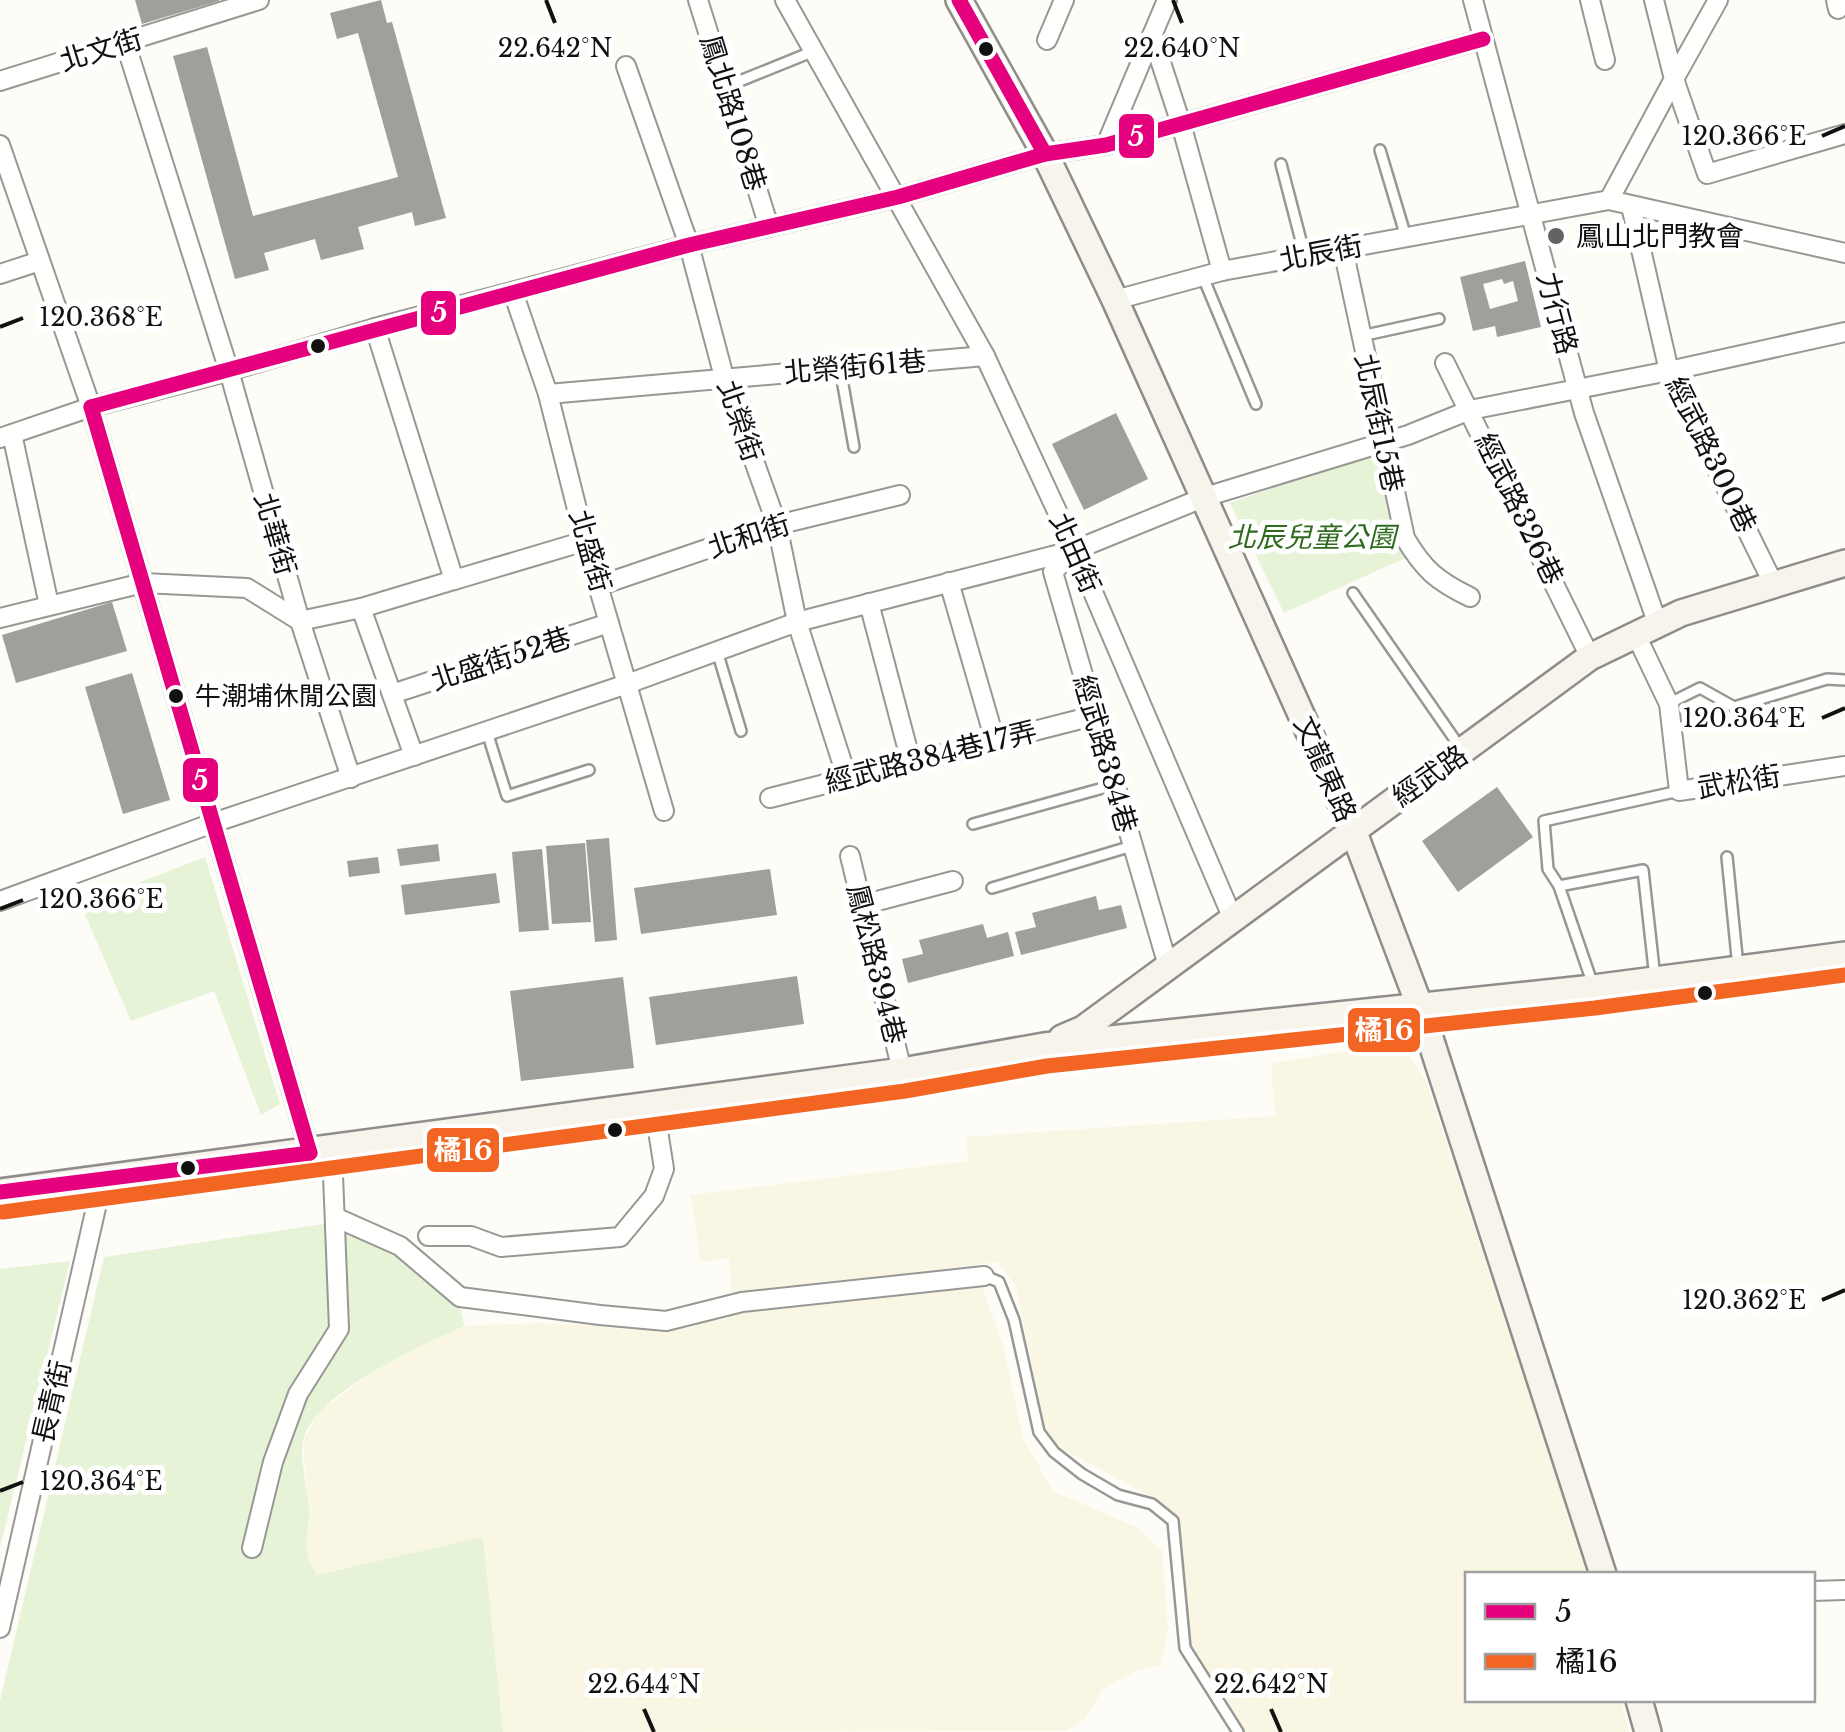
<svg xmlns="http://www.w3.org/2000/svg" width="1845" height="1732" font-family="'Libre Baskerville','Noto Sans TC',serif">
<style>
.farmland{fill:#f9f7e4}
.green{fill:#e7f3d7}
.building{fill:#a19f9c;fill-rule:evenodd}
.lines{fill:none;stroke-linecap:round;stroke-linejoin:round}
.lane-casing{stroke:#979795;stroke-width:14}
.street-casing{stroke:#979795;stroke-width:22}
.secondary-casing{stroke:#8e8d8b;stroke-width:30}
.lane{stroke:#fffffe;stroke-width:9}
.street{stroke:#fffffe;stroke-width:18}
.secondary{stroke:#f6f4eb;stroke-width:25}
.bus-1-casing{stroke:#fff;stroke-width:22}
.bus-2-casing{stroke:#fff;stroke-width:22}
.bus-1{stroke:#e5007d;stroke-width:15}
.bus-2{stroke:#f26522;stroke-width:15}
.ticks{fill:none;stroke:#111;stroke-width:4}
.bus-dot{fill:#111;stroke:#fff;stroke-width:4}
.poi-dot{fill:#646362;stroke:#fff;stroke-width:4}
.labels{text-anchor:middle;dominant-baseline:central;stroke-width:10;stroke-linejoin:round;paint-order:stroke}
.bus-label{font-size:26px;fill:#111;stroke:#fff;text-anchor:start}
.street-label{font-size:28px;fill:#111;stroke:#fff}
.poi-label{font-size:28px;fill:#111;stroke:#fff;text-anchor:start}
.park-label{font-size:28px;font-style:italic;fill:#2f6b1f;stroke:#fff}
.ticks-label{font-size:25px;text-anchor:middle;fill:#111;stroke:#fff;stroke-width:10;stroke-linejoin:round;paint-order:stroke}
.line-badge{stroke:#fff;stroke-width:4}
.badge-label{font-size:28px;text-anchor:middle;font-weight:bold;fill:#fff}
</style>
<rect width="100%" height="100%" fill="#fdfcf7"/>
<!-- farmland -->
<g class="farmland">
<polygon points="1400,1043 1426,1081 1589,1574 1468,1574 1468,1700 1621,1700 1629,1732 1244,1732 1193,1652 1174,1515 1154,1498 1055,1445 1046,1433 1016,1287 998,1262 732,1296 729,1258 701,1262 690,1195 968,1161 966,1137 1275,1116 1271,1063"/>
<polygon points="980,1281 1004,1348 1023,1438 1053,1491 1136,1527 1162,1550 1168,1629 1161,1665 1134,1672 1103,1689 1085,1719 1067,1731 503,1732 483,1538 315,1575 303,1551 309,1513 303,1441 320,1411 390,1359 464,1326 537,1323 670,1329 754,1308"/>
</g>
<!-- green -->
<g class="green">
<polygon points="1376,452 1395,536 1407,557 1284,613 1230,503"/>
<polygon points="205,857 280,1104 261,1115 214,991 131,1021 81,905"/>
<path d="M 323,1224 L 408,1258 L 460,1304 L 464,1326 C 420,1346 317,1391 303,1440 C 299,1456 308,1490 309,1509 C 310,1541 298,1542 316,1575 L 483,1537 L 503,1732 L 0,1732 L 0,1701 L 104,1257 Z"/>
<polygon points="70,1261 0,1548 0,1269"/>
</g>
<!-- building -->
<g class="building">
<polygon points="135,0 219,0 219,1 142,24"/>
<polygon points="381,0 387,23 392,22 446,218 415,226 412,212 358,227 364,249 321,260 315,239 264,253 269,270 235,279 173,56 207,47 253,216 398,177 358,33 337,39 330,13"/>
<path d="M 1525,261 L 1541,327 L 1497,337 L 1495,326 L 1473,331 L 1460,277 ZM 1502,279 L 1504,284 L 1513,281 L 1518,301 L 1490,309 L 1483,284 Z"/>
<polygon points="1116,413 1148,479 1084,510 1052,444"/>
<polygon points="112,602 127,651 16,683 2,635"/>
<polygon points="132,673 170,800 123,814 85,687"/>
<polygon points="1497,787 1533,837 1458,892 1422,841"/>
<polygon points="609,838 617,940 595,942 586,840"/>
<polygon points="585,843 591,922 552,924 546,846"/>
<polygon points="438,844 440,861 400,866 397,849"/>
<polygon points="542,849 549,930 519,932 512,852"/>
<polygon points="378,857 380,873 349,877 347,861"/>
<polygon points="770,869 777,915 641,934 634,888"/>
<polygon points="496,873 500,903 405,915 401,885"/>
<polygon points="1096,896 1099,910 1121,905 1127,928 1021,955 1015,932 1036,927 1032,913"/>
<polygon points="983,924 987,938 1008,932 1014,956 908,983 902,959 923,954 919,940"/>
<polygon points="797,976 804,1024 656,1045 649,997"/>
<polygon points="623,977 634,1068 521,1081 510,991"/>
</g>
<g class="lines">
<!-- lane casing -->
<g class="lane-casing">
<g id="lane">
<polyline points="725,87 814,51"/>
<polyline points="1380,150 1406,237"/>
<polyline points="1281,164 1305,256"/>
<polyline points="1203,277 1256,404"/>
<polyline points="1361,336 1439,319"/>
<polyline points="840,368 854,447"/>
<polyline points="1353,593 1462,750"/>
<polyline points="717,651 741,731"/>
<polyline points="1670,703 1700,688 1734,707 1827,679 1845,680"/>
<polyline points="487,732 507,796 589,770"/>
<polyline points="973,824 1114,785"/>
<polyline points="1727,857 1738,967"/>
<polyline points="1559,886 1643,870 1655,978"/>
<polyline points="992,888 1132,846"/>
<polyline points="1593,985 1559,886 1548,869 1544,821 1679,791"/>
<polyline points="985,1276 999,1282 1014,1320 1039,1432 1054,1452 1082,1474 1118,1495 1152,1504 1173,1521 1185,1648 1238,1732"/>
</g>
</g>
<!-- street casing -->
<g class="street-casing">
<g id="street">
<polyline points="698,0 769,227"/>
<polyline points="785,0 985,356 1075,550 1233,919"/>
<polyline points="1473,0 1584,413 1657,622"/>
<polyline points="1590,0 1605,60"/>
<polyline points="1718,0 1674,79 1707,174 1845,134"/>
<polyline points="1836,0 1838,9"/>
<polyline points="1152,35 1181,124 1222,271"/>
<polyline points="1047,40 1064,0"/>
<polyline points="125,42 229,371 300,621 361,608 454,580 375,328"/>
<polyline points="626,66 689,245 724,377 777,525 797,622 847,778"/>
<polyline points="0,81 259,0"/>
<polyline points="0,145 91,407 310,1153"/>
<polyline points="1106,145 1167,0"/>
<polyline points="1609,200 1674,79 1654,0"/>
<polyline points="1631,206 1669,371 1773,583"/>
<path d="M 1343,249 L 1405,538 C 1424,570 1437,581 1470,597"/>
<polyline points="0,274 40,261"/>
<polyline points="513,292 548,394 585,541 664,811"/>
<polyline points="1115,300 1222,271 1609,200 1845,253"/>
<polyline points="1445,363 1590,657"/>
<polyline points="548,394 985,356"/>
<polyline points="12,434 49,605"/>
<polyline points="0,438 91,407 229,371 375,328 689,245 898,197 1045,154 1106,145 1483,39"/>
<polyline points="1074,550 1053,572 1168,966"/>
<polyline points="454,580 585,541"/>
<polyline points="949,582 995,741"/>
<polyline points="601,585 777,525 900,495"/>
<polyline points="869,603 911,762"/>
<polyline points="361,608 414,756"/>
<polyline points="0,618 143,583 247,588 300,621 351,778"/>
<polyline points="1635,633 1669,704 1679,791 1845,766"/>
<polyline points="392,694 609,623"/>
<polyline points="770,798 1093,716"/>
<polyline points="850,856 902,1071"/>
<polyline points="0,901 213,823 627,684 797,622 1075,550 1205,497 1408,435 1470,410 1669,371 1845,332"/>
<polyline points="862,905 953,881"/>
<polyline points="337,1218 400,1246 460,1297 600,1315 666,1321 742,1302 984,1276"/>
<polyline points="428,1236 471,1236 501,1247 620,1237 654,1196 664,1169 654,1105"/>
<polyline points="252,1548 273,1462 298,1394 339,1329 332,1149"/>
<polyline points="1812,1591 1845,1590"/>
<polyline points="0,1628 103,1177"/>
</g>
</g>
<!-- secondary casing -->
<g class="secondary-casing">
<g id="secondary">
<polyline points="959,0 1045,154 1115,300 1353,830 1420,1007 1603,1574"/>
<polyline points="1062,1038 1083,1029 1590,657 1681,613 1845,563"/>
<polyline points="0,1192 902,1071 1044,1046 1593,988 1845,955"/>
<polyline points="1639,1700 1648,1732"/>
</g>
</g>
<!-- lane -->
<use href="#lane" class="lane"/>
<!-- street -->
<use href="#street" class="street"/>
<!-- secondary -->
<use href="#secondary" class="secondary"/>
<!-- bus-1 casing -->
<g class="bus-1-casing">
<g id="bus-1">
<polyline points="959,0 1045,154"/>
<polyline points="91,407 689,245 898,197 1045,154 1106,145 1483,39"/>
<polyline points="91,407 310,1153"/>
<polyline points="0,1192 310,1153"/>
</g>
</g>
<!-- bus-2 casing -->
<g class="bus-2-casing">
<polyline id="bus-2" points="3,1212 905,1091 1047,1066 1595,1008 1845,975"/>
</g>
<!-- bus-1 -->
<use href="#bus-1" class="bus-1"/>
<!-- bus-2 -->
<use href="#bus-2" class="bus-2"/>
</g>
<!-- ticks -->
<path class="ticks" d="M 546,0 L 555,23M 1173,0 L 1182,23M 1822,136 L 1845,126M 0,327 L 23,318M 1822,718 L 1845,708M 0,909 L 23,900M 1822,1300 L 1845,1290M 0,1491 L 23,1482M 644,1709 L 654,1732M 1271,1709 L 1281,1732"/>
<!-- markers -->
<g class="bus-dot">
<circle cx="986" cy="49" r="9"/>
<circle cx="318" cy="346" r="9"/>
<circle cx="176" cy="696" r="9"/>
<circle cx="1705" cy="993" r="9"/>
<circle cx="615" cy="1130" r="9"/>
<circle cx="188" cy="1168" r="9"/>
</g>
<circle class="poi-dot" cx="1556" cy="236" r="10"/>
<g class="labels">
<!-- bus labels -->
<g class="bus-label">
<text x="195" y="696">牛潮埔休閒公園</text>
</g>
<!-- street labels -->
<g class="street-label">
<text transform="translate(101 50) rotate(-17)">北文街</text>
<text transform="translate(733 113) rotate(73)">鳳北路108巷</text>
<text transform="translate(1321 253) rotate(-11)">北辰街</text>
<text transform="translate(1557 313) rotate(75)">力行路</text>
<text transform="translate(855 367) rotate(-5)">北榮街61巷</text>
<text transform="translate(740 421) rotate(71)">北榮街</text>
<text transform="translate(1379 423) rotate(78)">北辰街15巷</text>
<text transform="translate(1711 455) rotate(64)">經武路300巷</text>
<text transform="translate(1519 509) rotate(64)">經武路326巷</text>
<text transform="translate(275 534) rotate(74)">北華街</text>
<text transform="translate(749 536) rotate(-18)">北和街</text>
<text transform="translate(590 551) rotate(74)">北盛街</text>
<text transform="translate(1075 553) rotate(66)">北田街</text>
<text transform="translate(501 659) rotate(-18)">北盛街52巷</text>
<text transform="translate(1105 754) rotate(74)">經武路384巷</text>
<text transform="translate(931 757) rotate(-14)">經武路384巷17弄</text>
<text transform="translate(1325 769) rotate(66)">文龍東路</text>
<text transform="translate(1430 776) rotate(-35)">經武路</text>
<text transform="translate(1739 782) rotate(-9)">武松街</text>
<text transform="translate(876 964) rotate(76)">鳳松路394巷</text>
<text transform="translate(52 1402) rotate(-77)">長青街</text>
</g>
<!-- poi labels -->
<g class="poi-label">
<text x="1576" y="236">鳳山北門教會</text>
</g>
<!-- park labels -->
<g class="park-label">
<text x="1312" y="537">北辰兒童公園</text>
</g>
</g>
<g class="ticks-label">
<text x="555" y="57">22.642°N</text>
<text x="1182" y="57">22.640°N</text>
<text x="1744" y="145">120.366°E</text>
<text x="101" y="326">120.368°E</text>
<text x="1744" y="727">120.364°E</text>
<text x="101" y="908">120.366°E</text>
<text x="1744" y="1309">120.362°E</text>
<text x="101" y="1490">120.364°E</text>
<text x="644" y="1693">22.644°N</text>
<text x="1271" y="1693">22.642°N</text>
</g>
<g class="line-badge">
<rect x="1117" y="112" width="39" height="48" rx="10" fill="#e5007d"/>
<rect x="419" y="289" width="39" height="48" rx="10" fill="#e5007d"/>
<rect x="181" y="756" width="39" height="48" rx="10" fill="#e5007d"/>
<rect x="1346" y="1006" width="76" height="48" rx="10" fill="#f26522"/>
<rect x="425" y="1126" width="76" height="48" rx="10" fill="#f26522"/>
</g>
<g class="badge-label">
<text x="1136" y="146">5</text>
<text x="439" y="322">5</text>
<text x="200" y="790">5</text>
<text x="1384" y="1040">橘16</text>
<text x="463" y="1160">橘16</text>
</g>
<!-- legend -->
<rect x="1465" y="1572" width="350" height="130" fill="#ffffff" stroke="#a0a0a0" stroke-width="2.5"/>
<rect x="1485" y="1604" width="50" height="15" fill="#e5007d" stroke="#a0a0a0" stroke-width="2.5"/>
<text x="1555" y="1622" font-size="30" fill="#111111">5</text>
<rect x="1485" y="1654" width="50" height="15" fill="#f26522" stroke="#a0a0a0" stroke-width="2.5"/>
<text x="1555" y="1672" font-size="30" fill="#111111">橘16</text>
</svg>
